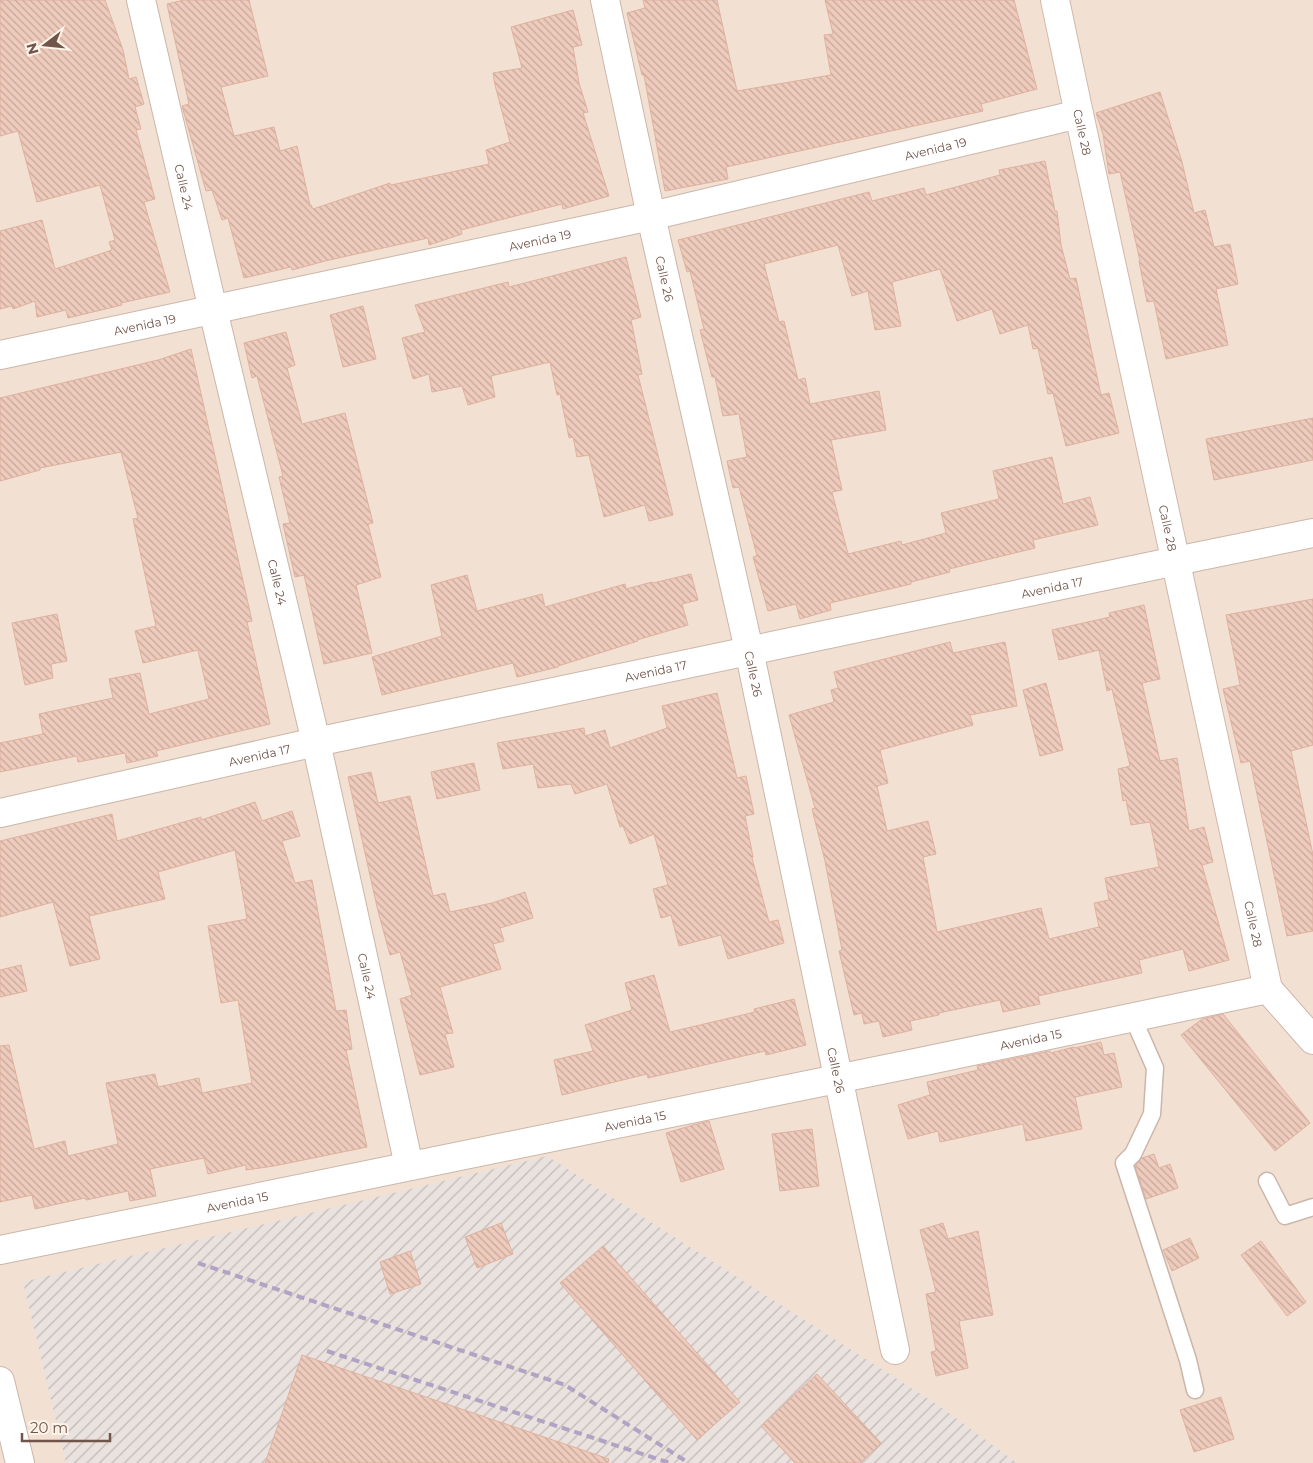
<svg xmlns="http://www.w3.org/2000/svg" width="1313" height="1463" font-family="Montserrat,sans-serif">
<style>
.residential{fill:#f2e0d2}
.industrial{fill:url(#industrial-furrows)}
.building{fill:url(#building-back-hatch);stroke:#e0b19e}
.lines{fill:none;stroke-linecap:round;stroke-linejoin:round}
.lane-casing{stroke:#cbb6aa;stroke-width:19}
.street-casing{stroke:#cbb6aa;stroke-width:30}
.secondary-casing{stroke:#d0b8ab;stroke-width:30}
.lane{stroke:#fff;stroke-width:16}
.street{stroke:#fff;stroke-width:28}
.secondary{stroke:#fff;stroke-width:28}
.rail{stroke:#b1a3c3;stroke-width:4;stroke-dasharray:8 5;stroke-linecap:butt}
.labels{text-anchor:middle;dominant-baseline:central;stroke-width:4.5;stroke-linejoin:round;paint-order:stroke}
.street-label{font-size:12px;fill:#71554b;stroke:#fef4e9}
</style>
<defs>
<pattern id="industrial-furrows" width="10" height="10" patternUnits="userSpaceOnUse" patternTransform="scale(1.25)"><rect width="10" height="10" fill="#eae2de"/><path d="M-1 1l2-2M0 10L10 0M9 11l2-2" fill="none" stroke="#c2bab6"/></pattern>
<pattern id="building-back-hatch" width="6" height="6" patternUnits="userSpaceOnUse" patternTransform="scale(1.25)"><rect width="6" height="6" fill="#eecbbc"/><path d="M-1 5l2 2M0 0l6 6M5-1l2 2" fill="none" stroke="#c5a89b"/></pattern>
</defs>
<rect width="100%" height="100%" fill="#fbefe3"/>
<!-- residential -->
<rect class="residential" x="0" y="0" width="1313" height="1463"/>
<!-- industrial -->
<polygon class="industrial" points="547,1156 938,1405 1017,1463 66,1463 23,1282"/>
<!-- building -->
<g class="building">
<polygon points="0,0 105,0 123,50 129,79 136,77 144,104 135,107 141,129 136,130 155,199 144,202 170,292 121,303 122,305 68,318 66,310 37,317 35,301 13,309 12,306 0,309 0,231 42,220 55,269 112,250 109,242 115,240 100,185 37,202 18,131 0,136"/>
<polygon points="184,0 249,0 268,76 221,87 234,136 274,127 280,151 297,146 310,205 311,205 313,209 390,183 391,185 489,164 486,150 510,142 495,85 493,73 522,68 511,27 573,10 582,45 573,47 579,83 588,112 583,113 609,196 563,209 562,204 461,230 462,234 429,245 428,238 325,261 292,270 291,267 244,278 228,218 222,220 212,190 206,191 182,106 189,104 167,4"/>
<polygon points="643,0 717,0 737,91 831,75 824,35 833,34 825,0 1014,0 1037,89 981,104 983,111 726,167 728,179 665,191 644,75 642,75 627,13 645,8"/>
<polygon points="1160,92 1182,162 1194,213 1205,210 1214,247 1230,244 1238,284 1216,289 1228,345 1166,359 1154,301 1147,302 1139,261 1140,261 1120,172 1109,174 1103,134 1096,113"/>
<polygon points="1045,161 1055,211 1057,211 1061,245 1070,279 1076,278 1101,395 1109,393 1119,433 1066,446 1053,393 1048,394 1038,348 1033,349 1028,325 1000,334 992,309 957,321 940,269 892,282 901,326 875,330 868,291 852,296 838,245 764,264 779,322 784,321 798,380 805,378 810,404 879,391 886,430 831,440 842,490 832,492 848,554 901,541 902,545 946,533 941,513 999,499 993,471 1052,457 1063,504 1090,497 1098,525 1033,540 1035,548 949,569 950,572 911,582 911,584 830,603 831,610 800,619 796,604 768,611 753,557 757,556 739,487 733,488 727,461 747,457 739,414 723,416 715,377 712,377 700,330 704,329 690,271 687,272 678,240 869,192 872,201 924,188 926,195 1000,175 999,170"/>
<polygon points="626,257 641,317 631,320 642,374 638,375 673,515 649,521 645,505 604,517 589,455 577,457 573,437 569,438 560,394 557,395 550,362 491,376 495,397 468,405 462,386 432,392 429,374 413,379 402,338 425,332 415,305 508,282 509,287"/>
<polygon points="363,306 376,359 343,367 330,315"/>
<polygon points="286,332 295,365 287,368 302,424 345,413 373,523 368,524 381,577 356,585 372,653 324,664 304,575 295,577 283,524 290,523 279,477 283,476 257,376 252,378 244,343"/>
<polygon points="191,349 252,621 247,622 270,724 156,751 158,756 127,763 125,753 78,762 77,756 0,772 0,743 43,734 39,714 113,698 109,679 140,673 149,714 209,699 198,650 143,663 135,631 156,626 133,519 138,518 121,452 40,468 40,470 0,481 0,398 158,360"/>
<polygon points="1313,418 1313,460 1214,480 1206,439"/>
<polygon points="691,574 698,600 682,604 688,625 637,640 638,641 558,666 558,667 517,677 513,663 382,695 372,657 442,636 431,585 467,575 477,611 542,594 545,607 625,584 626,589 652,582 653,583"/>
<polygon points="1313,599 1313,745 1291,751 1313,855 1313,931 1287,936 1250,761 1241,763 1223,689 1240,685 1226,615"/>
<polygon points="1144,605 1160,679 1142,683 1160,761 1177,758 1189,831 1204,827 1213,862 1202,865 1229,960 1189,971 1183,949 1139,960 1142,973 1038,996 1040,1004 1003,1012 1000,1000 939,1013 939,1015 910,1021 912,1030 883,1037 879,1021 864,1024 862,1013 854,1015 839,951 842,950 825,861 812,809 815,808 789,715 834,702 831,690 838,688 834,672 950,642 953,653 1005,642 1017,706 970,715 973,725 880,750 888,783 877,786 887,831 928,821 936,854 923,857 937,932 1041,908 1049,939 1099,927 1094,903 1109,900 1105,878 1159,867 1150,822 1131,825 1126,800 1123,801 1118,769 1130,766 1112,689 1107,691 1099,650 1059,660 1052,630 1110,617 1109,613"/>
<polygon points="57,614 67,661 51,664 53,678 25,685 12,623"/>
<polygon points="1046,683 1063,750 1040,756 1023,690"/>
<polygon points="717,693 737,778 746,776 754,814 745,816 753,857 752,858 769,922 778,920 784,943 728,959 721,935 679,946 671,915 661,918 653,889 668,885 654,834 630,844 623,826 620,827 607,784 575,794 571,784 538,788 533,764 503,769 497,743 584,728 585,736 605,730 610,748 667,728 662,706"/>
<polygon points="474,763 480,790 437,799 431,772"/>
<polygon points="371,772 378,803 410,796 433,896 445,893 450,912 492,903 525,892 533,918 500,928 504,941 493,944 501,969 440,987 453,1033 445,1034 454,1067 420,1075 400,999 412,995 400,952 390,955 378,911 348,777"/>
<polygon points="255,802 262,821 292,811 300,836 282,841 295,883 312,880 336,1011 346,1010 352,1049 346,1050 367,1147 274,1166 246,1170 246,1165 208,1174 204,1158 150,1169 156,1196 130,1201 128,1191 86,1200 85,1198 35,1209 32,1195 0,1202 0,1046 9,1045 34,1149 65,1141 68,1156 118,1144 106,1083 155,1074 158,1087 199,1078 202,1093 252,1083 238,1000 221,1003 208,926 247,919 235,850 158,872 165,899 89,916 100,959 70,966 53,902 0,917 0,841 112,814 117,841 201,817 201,820"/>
<polygon points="21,965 27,991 0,997 0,970"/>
<polygon points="654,975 670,1032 755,1012 754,1009 794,999 806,1045 766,1055 765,1051 648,1078 647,1074 562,1095 554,1060 593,1051 585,1025 632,1010 625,983"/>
<polygon points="1223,1014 1310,1123 1275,1151 1181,1035 1202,1019"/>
<polygon points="1101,1042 1104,1055 1114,1053 1122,1087 1075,1097 1082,1129 1026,1141 1023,1124 940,1142 938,1131 908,1139 898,1105 930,1095 927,1082 978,1070 977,1066 1050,1051 1051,1053 1074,1047 1075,1048"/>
<polygon points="709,1121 724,1169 681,1182 666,1133 693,1125"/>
<polygon points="812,1129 819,1186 780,1191 772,1134"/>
<polygon points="1154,1154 1159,1168 1170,1164 1178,1188 1146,1199 1135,1166 1142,1158"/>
<polygon points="501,1223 513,1254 477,1268 465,1237"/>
<polygon points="943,1223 948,1239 978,1231 993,1315 959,1321 968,1368 936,1376 931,1352 936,1351 926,1294 936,1292 920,1230"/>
<polygon points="1190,1238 1199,1258 1172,1271 1163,1250"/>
<polygon points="1261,1241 1306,1302 1287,1316 1241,1255"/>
<polygon points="603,1246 740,1402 697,1440 560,1283"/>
<polygon points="410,1251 421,1284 390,1294 380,1262"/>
<polygon points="302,1355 609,1459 608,1463 265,1463"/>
<polygon points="817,1374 881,1443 860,1463 795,1463 761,1426"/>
<polygon points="1221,1397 1234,1439 1194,1452 1180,1410"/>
</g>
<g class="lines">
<!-- lane casing -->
<g class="lane-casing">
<g id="lane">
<polyline points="1133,1018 1155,1068 1152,1114 1133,1154 1124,1163 1188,1360 1195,1390"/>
<polyline points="1267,1181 1285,1216 1313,1207"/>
</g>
</g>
<!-- street casing -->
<g class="street-casing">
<g id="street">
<path id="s1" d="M 141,0 L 213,310 L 316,742 L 409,1166"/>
<path id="s2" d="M 605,0 L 651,216 L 749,650 L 895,1350"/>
<path id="s3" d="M 0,355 L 651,216 L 1079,114"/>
<path id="s4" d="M 0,813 L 316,742 L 1176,561 L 1313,533"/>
<path id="s5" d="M 0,1250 C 423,1163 846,1079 1268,989"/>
<polyline points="0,1381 20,1463"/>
</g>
</g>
<!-- secondary casing -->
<g class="secondary-casing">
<g id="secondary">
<path id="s6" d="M 1055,0 L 1079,114 L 1268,989 L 1313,1040"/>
</g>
</g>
<!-- lane -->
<use href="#lane" class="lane"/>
<!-- street -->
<use href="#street" class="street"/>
<!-- secondary -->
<use href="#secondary" class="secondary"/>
<!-- rail -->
<g class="rail">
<polyline points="198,1263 565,1385 689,1463"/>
<polyline points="327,1351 670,1463"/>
</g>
</g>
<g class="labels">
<!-- street labels -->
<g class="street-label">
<text stroke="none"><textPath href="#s6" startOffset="135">Calle 28</textPath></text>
<text stroke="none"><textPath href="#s3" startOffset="958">Avenida 19</textPath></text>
<text stroke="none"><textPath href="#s1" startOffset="192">Calle 24</textPath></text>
<text stroke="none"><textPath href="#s3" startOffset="552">Avenida 19</textPath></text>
<text stroke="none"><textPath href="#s2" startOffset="285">Calle 26</textPath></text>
<text stroke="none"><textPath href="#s3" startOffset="148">Avenida 19</textPath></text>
<text stroke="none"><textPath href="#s6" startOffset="540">Calle 28</textPath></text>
<text stroke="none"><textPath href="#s1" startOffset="598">Calle 24</textPath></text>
<text stroke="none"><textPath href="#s4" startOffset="1076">Avenida 17</textPath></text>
<text stroke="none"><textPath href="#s4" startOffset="671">Avenida 17</textPath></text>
<text stroke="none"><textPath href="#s2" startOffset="690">Calle 26</textPath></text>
<text stroke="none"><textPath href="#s4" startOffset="266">Avenida 17</textPath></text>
<text stroke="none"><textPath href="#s6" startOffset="945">Calle 28</textPath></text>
<text stroke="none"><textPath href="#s1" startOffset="1002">Calle 24</textPath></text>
<text stroke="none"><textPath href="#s5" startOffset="1052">Avenida 15</textPath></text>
<text stroke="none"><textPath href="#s2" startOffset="1095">Calle 26</textPath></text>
<text stroke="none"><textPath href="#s5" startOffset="648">Avenida 15</textPath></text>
<text stroke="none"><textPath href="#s5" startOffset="242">Avenida 15</textPath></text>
</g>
</g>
<!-- north arrow -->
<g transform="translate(45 45) rotate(254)" stroke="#fef4e9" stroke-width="4" paint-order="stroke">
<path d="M0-4L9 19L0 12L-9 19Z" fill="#71554b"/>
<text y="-8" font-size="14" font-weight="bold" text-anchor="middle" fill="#71554b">N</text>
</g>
<!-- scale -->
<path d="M22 1433v8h88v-8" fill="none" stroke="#71554b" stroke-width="2.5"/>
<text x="30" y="1433" font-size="15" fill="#71554b" stroke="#fef4e9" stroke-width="4" paint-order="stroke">20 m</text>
</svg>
